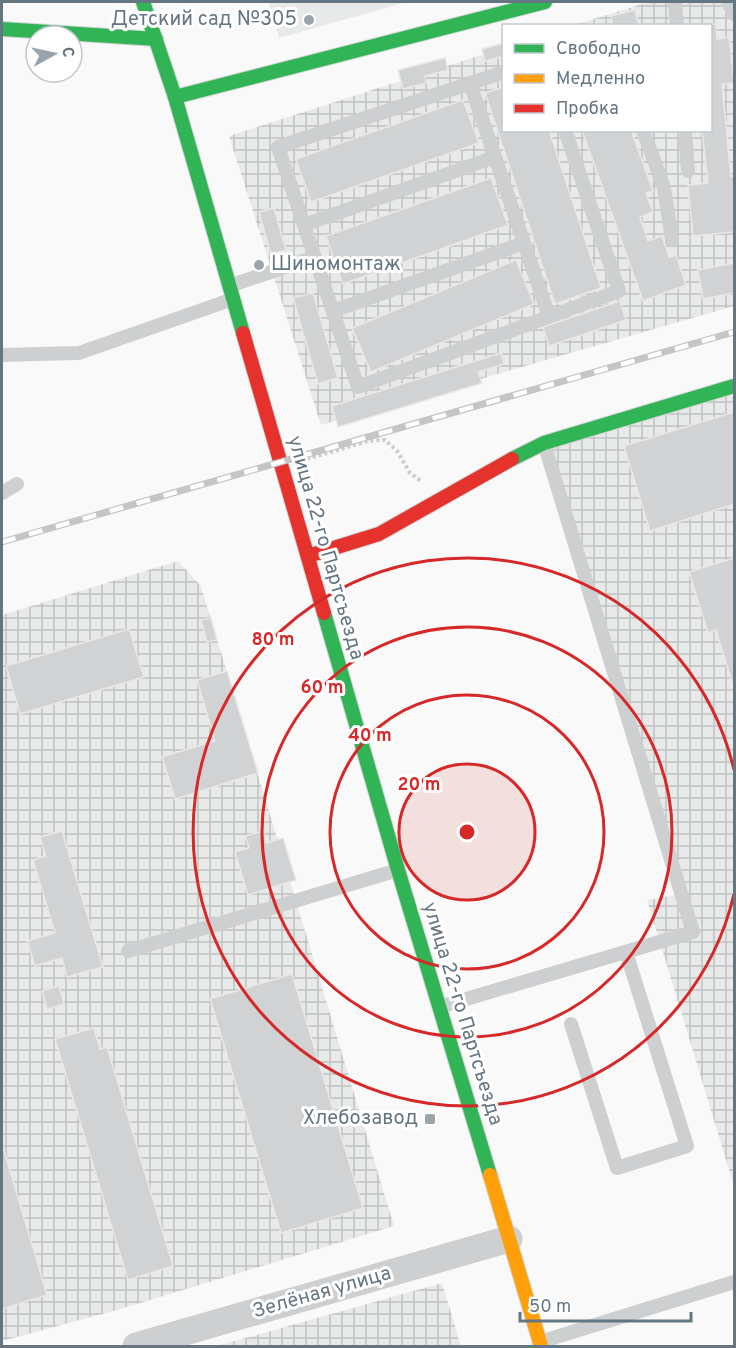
<svg xmlns="http://www.w3.org/2000/svg" width="736" height="1348" font-family="Overpass,sans-serif">
<style>
.built{fill:#e8e9e9}
.industrial{fill:url(#industrial-grid)}
.building{fill:#d0d2d3;stroke:#e8e8e8;stroke-width:1.5}
.lines{fill:none;stroke-linecap:round;stroke-linejoin:round}
.fast-casing{stroke:#d5d6d7;stroke-width:16}
.slow-casing{stroke:#d5d6d7;stroke-width:16}
.jam-casing{stroke:#d5d6d7;stroke-width:16}
.path{stroke:#cbcccd;stroke-width:4;stroke-dasharray:3 3;stroke-linecap:butt}
.lane{stroke:#cecfd0;stroke-width:14}
.street{stroke:#cecfd0;stroke-width:27}
.fast{stroke:#30b455;stroke-width:14}
.slow{stroke:#ff9f0a;stroke-width:14}
.jam{stroke:#e5322d;stroke-width:14}
.rail-casing{stroke:#c3c5c6;stroke-width:7}
.rail{stroke:#fff;stroke-width:4.5;stroke-dasharray:14;stroke-linecap:butt}
.ring{fill:none;stroke:#d62828;stroke-width:3}
.poi-dot{fill:#99a4ac;stroke:#fff;stroke-width:2}
.labels{text-anchor:middle;dominant-baseline:central;stroke-width:6;stroke-linejoin:round;paint-order:stroke}
.poi-label{font-size:20px;fill:#657683;stroke:#fff;text-anchor:end}
.street-label{font-size:20px;fill:#657683;stroke:#fff}
.centre{fill:#d62828;stroke:#fff;stroke-width:3}
.ring-label{font-size:18px;text-anchor:middle;font-weight:bold;fill:#d62828;stroke:#fff;stroke-width:6;stroke-linejoin:round;paint-order:stroke}
</style>
<defs>
<pattern id="industrial-grid" width="8" height="8" patternUnits="userSpaceOnUse" patternTransform="scale(1.5)"><rect width="8" height="8" fill="#e8e9e9"/><path d="M0 4h8M4 0v8" fill="none" stroke="#c0c1c2"/></pattern>
</defs>
<rect width="100%" height="100%" fill="#f9f9f9"/>
<!-- built -->
<polygon class="built" points="269,2 407,2 279,38"/>
<!-- industrial -->
<g class="industrial">
<polygon points="649,2 734,2 734,306 321,425 229,136 503,48 504,130 710,130 710,26 574,25"/>
<polygon points="734,387 734,1186 647,900 680,894 544,443"/>
<polygon points="178,561 201,586 394,1226 117,1310 2,1341 2,615"/>
<polygon points="442,1283 461,1346 217,1346"/>
</g>
<!-- building -->
<g class="building">
<polygon points="635,10 639,26 613,26 611,16"/>
<polygon points="716,24 717,39 729,37 734,83 722,84 731,177 734,176 734,232 693,236 688,185 708,183 702,130 710,130 710,26 698,26"/>
<polygon points="504,43 504,56 485,61 482,49"/>
<polygon points="445,58 448,70 425,76 426,83 403,89 398,70"/>
<polygon points="504,87 504,130 549,130 601,288 555,304 485,93"/>
<polygon points="463,100 479,143 311,202 296,159"/>
<polygon points="582,130 631,130 653,191 646,193 653,212 640,217 648,241 662,236 669,257 676,255 686,285 643,301"/>
<polygon points="491,178 508,225 343,284 326,236"/>
<polygon points="274,208 286,250 271,254 259,212"/>
<polygon points="516,260 534,304 371,372 352,328"/>
<polygon points="734,263 734,293 703,299 698,270"/>
<polygon points="313,293 338,378 318,384 293,298"/>
<polygon points="620,301 626,320 549,346 543,327"/>
<polygon points="501,353 504,364 478,372 482,383 338,427 332,406"/>
<polygon points="734,412 734,504 650,531 624,446"/>
<polygon points="734,558 734,689 716,630 708,633 689,572"/>
<polygon points="211,618 217,640 207,642 201,620"/>
<polygon points="129,629 144,677 20,714 6,666"/>
<polygon points="227,671 258,773 175,799 162,757 215,741 197,680"/>
<polygon points="62,831 103,967 67,977 62,958 35,966 27,941 55,933 33,860 46,856 40,837"/>
<polygon points="263,831 266,843 283,838 296,880 248,895 235,852 249,848 245,836"/>
<polygon points="292,974 363,1208 281,1233 210,999"/>
<polygon points="59,986 64,1004 47,1009 42,991"/>
<polygon points="94,1028 100,1049 107,1047 173,1266 128,1280 55,1039"/>
<polygon points="2,1144 47,1295 2,1309"/>
</g>
<g class="lines">
<!-- fast casing -->
<g class="fast-casing">
<g id="fast">
<polyline points="143,2 175,97 243,333"/>
<polyline points="2,29 156,39"/>
<polyline points="175,97 545,2"/>
<polyline points="512,459 544,443 734,386"/>
<polyline points="324,613 398,870 490,1175"/>
</g>
</g>
<!-- slow casing -->
<g class="slow-casing">
<polyline id="slow" points="490,1175 541,1346"/>
</g>
<!-- jam casing -->
<g class="jam-casing">
<g id="jam">
<polyline points="243,333 324,613"/>
<polyline points="308,556 379,534 512,459"/>
</g>
</g>
<!-- path -->
<polyline class="path" points="307,459 368,441 385,440 397,451 410,473 421,481"/>
<!-- lane -->
<g class="lane">
<polyline points="675,2 677,26"/>
<polyline points="728,2 734,14"/>
<polyline points="504,72 278,147 358,387 619,291 565,130"/>
<polyline points="470,83 549,317"/>
<polyline points="643,130 664,188 672,239"/>
<polyline points="685,130 688,171"/>
<polyline points="304,225 495,157"/>
<polyline points="229,286 315,257"/>
<polyline points="333,311 524,243"/>
<polyline points="2,355 79,353 233,299"/>
<polyline points="2,493 17,484"/>
<polyline points="128,951 398,870"/>
<polyline points="439,1007 693,932 544,443"/>
<polyline points="571,1024 617,1168 687,1146 626,952"/>
<polyline points="540,1342 734,1282"/>
</g>
<!-- street -->
<polyline class="street" points="136,1346 509,1239"/>
<!-- fast -->
<use href="#fast" class="fast"/>
<!-- slow -->
<use href="#slow" class="slow"/>
<!-- jam -->
<use href="#jam" class="jam"/>
<!-- rail casing -->
<g class="rail-casing">
<polyline id="rail" points="2,542 734,332"/>
</g>
<!-- rail -->
<use href="#rail" class="rail"/>
</g>
<!-- distance rings -->
<circle cx="467" cy="832" r="68" fill="#d62828" fill-opacity=".12"/>
<g class="ring">
<circle cx="467" cy="832" r="68"/>
<circle cx="467" cy="832" r="137"/>
<circle cx="467" cy="832" r="205"/>
<path d="M734 894A274 274 0 1 1 734 770"/>
</g>
<!-- markers -->
<g class="poi-dot">
<circle cx="309" cy="20" r="6"/>
<circle cx="259" cy="265" r="6"/>
<rect x="424" y="1113" width="12" height="12" rx="3"/>
</g>
<g class="labels">
<!-- poi labels -->
<g class="poi-label">
<text x="297" y="20">Детский сад №305</text>
<text x="271" y="265" text-anchor="start">Шиномонтаж</text>
<text x="418" y="1119">Хлебозавод</text>
</g>
<!-- street labels -->
<g class="street-label">
<text transform="translate(325 548) rotate(74)">улица 22-го Партсъезда</text>
<text transform="translate(462 1014) rotate(73)">улица 22-го Партсъезда</text>
<text transform="translate(322 1293) rotate(-16)">Зелёная улица</text>
</g>
</g>
<circle cx="467" cy="832" r="9" class="centre"/>
<g class="ring-label">
<text x="273" y="645">80 m</text>
<text x="322" y="693">60 m</text>
<text x="370" y="741">40 m</text>
<text x="419" y="790">20 m</text>
</g>
<!-- border -->
<rect width="736" height="1348" fill="none" stroke="#657683" stroke-width="6"/>
<!-- legend -->
<rect x="502" y="24" width="210" height="108" fill="#ffffff" stroke="#c1c8cd" stroke-width="1.5"/>
<rect x="514" y="44" width="30" height="9" fill="#30b455" stroke="#c1c8cd" stroke-width="1.5"/>
<text x="556" y="54" font-size="18" fill="#657683">Свободно</text>
<rect x="514" y="74" width="30" height="9" fill="#ff9f0a" stroke="#c1c8cd" stroke-width="1.5"/>
<text x="556" y="84" font-size="18" fill="#657683">Медленно</text>
<rect x="514" y="104" width="30" height="9" fill="#e5322d" stroke="#c1c8cd" stroke-width="1.5"/>
<text x="556" y="114" font-size="18" fill="#657683">Пробка</text>
<!-- north arrow -->
<g transform="translate(54 54) rotate(82)"><circle r="28" fill="#ffffff" stroke="#c1c8cd" stroke-width="1.5"/>
<path d="M0-4.5L10 22L0 15L-10 22Z" fill="#99a4ac"/>
<text y="-9" font-size="16" font-weight="bold" text-anchor="middle" fill="#657683">С</text>
</g>
<!-- scale -->
<path d="M520 1312v9h171v-9" fill="none" stroke="#657683" stroke-width="3"/>
<text x="529" y="1312" font-size="18" fill="#657683" stroke="#ffffff" stroke-width="4.5" paint-order="stroke">50 m</text>
</svg>
